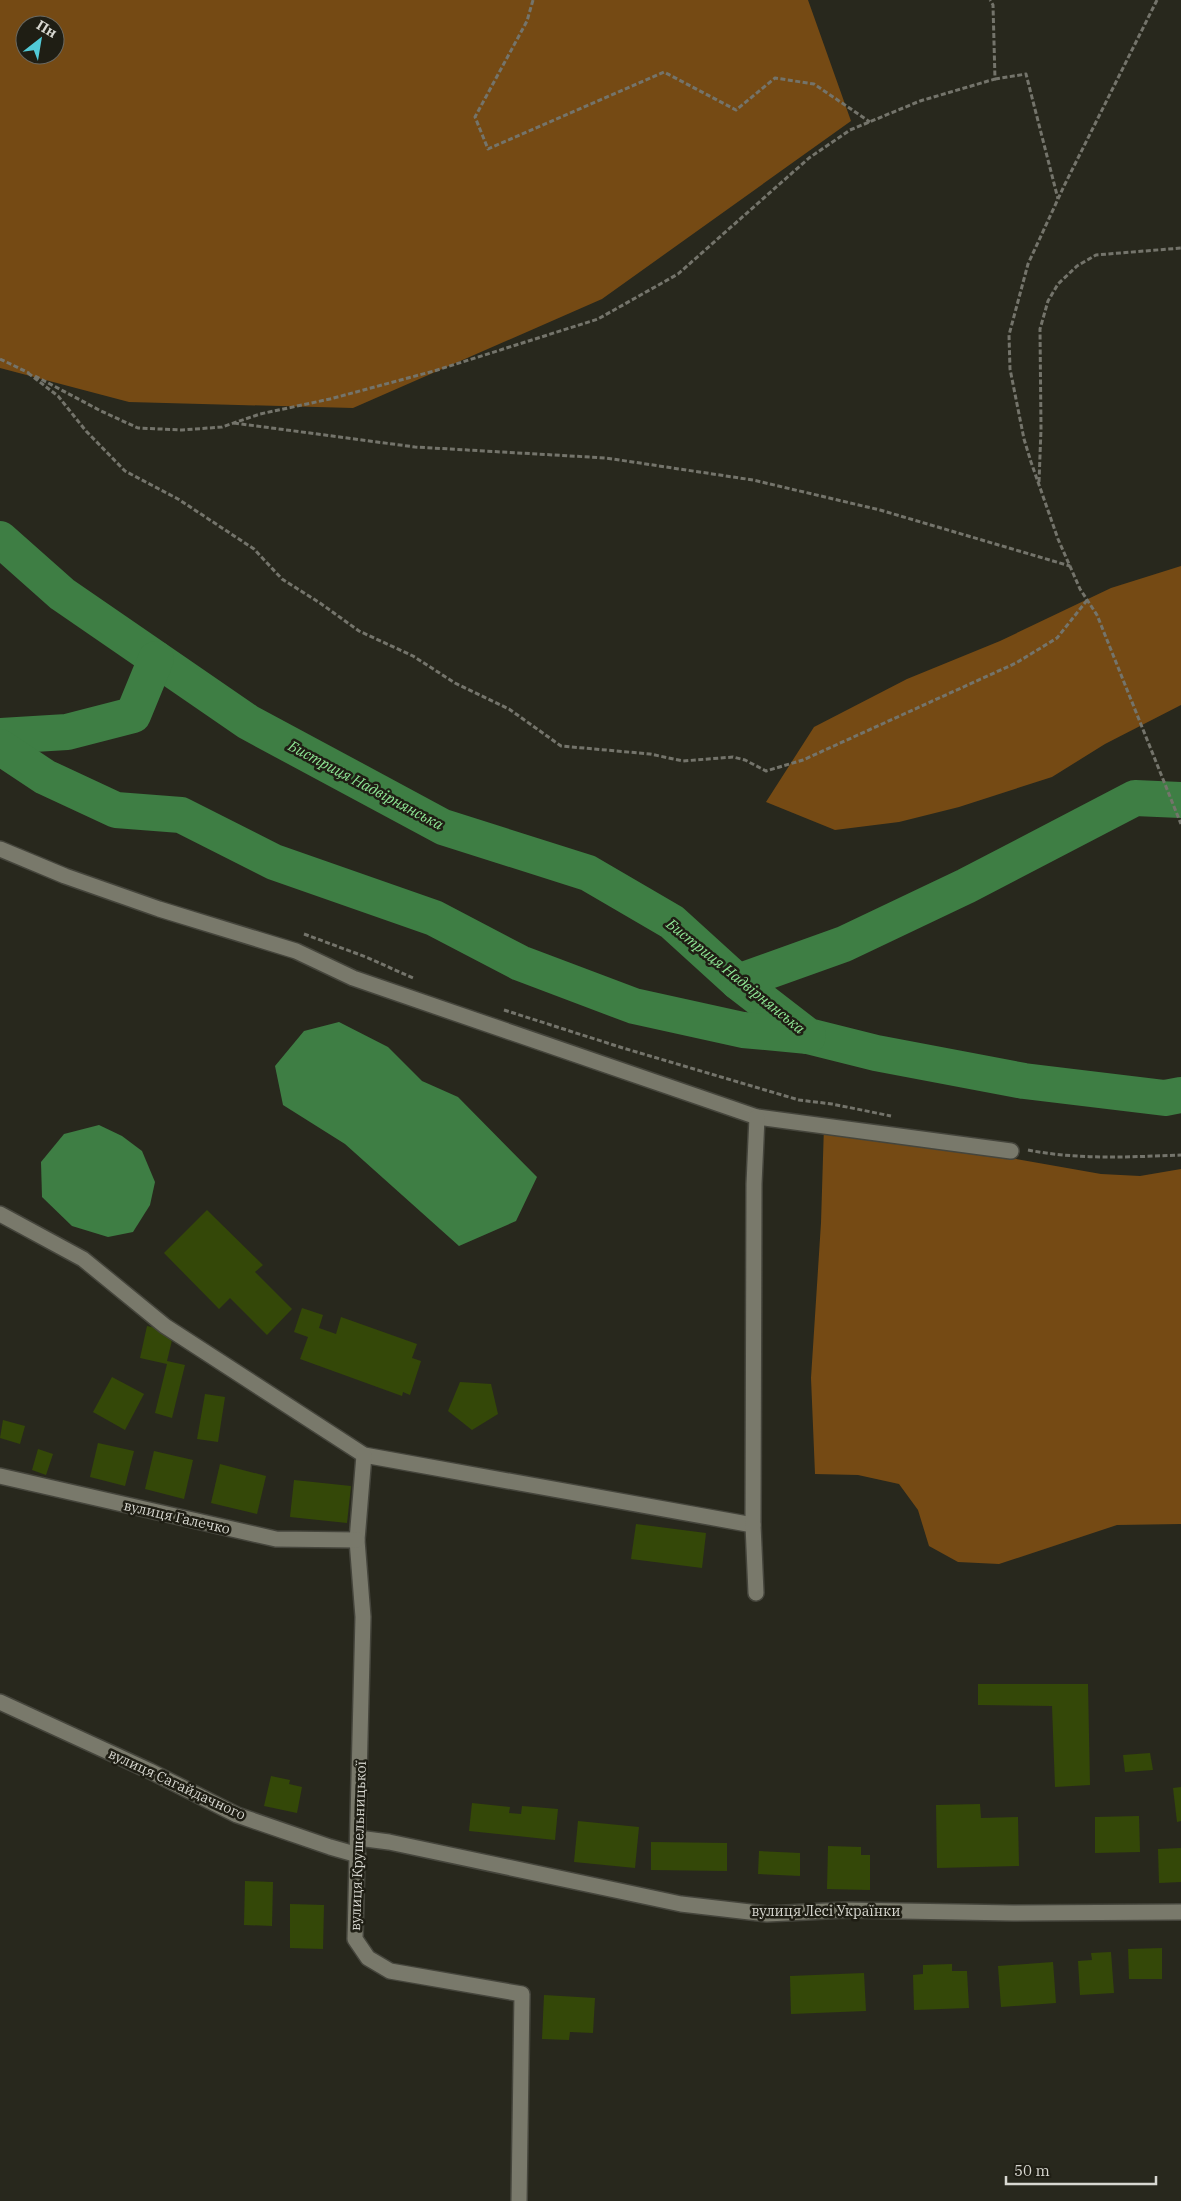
<svg xmlns="http://www.w3.org/2000/svg" width="1181" height="2201" font-family="'IBM Plex Serif',serif">
<style>
.forest{fill:#754a14;fill-rule:evenodd}
.water{fill:#3e7e44}
.lines{fill:none;stroke-linecap:round;stroke-linejoin:round}
.river{stroke:#3e7e44;stroke-width:36}
.building{fill:#344808}
.minor-casing{stroke:#45453c;stroke-width:18}
.path{stroke:#74746b;stroke-width:3;stroke-dasharray:5 2.5;stroke-linecap:butt}
.minor{stroke:#79796b;stroke-width:15}
.labels{text-anchor:middle;dominant-baseline:central;stroke-width:5;stroke-linejoin:round;paint-order:stroke}
.street-label{font-size:14px;fill:#d8d8d1;stroke:#1f1e14}
.water-label{font-size:15px;font-style:italic;fill:#8ee694;stroke:#1f1e14}
</style>
<rect width="100%" height="100%" fill="#28281d"/>
<!-- forest -->
<g class="forest">
<path d="M 0,0 L 808,0 L 851,121 L 602,299 L 353,408 L 129,402 L 0,368 ZM 25,25 L 55,25 L 55,55 L 25,55 Z"/>
<polygon points="1181,566 1181,705 1105,744 1052,777 959,807 899,822 835,830 766,802 814,727 907,679 1000,641 1111,588"/>
<polygon points="824,1125 1101,1174 1140,1176 1181,1169 1181,1524 1117,1525 999,1564 958,1562 929,1546 918,1510 899,1484 858,1475 815,1474 811,1378 821,1223"/>
</g>
<!-- water -->
<g class="water">
<polygon points="339,1022 388,1047 422,1081 458,1097 537,1177 516,1221 459,1246 345,1144 283,1105 275,1066 304,1031"/>
<polygon points="99,1125 122,1136 142,1151 155,1182 150,1205 133,1232 108,1237 72,1226 42,1197 41,1162 64,1134"/>
</g>
<g class="lines">
<!-- river -->
<g class="river">
<polyline points="0,539 62,594 248,722 443,827 588,873 672,922 738,982 808,1036 876,1053 1024,1081 1165,1098 1181,1095"/>
<polyline points="0,736 67,732 133,715 156,659"/>
<polyline points="0,747 45,777 116,810 181,815 274,862 434,918 520,963 634,1006 743,1030 808,1036"/>
<polyline points="738,982 844,944 966,886 1135,798 1181,800"/>
</g>
</g>
<!-- building -->
<g class="building">
<polygon points="207,1210 263,1265 255,1272 292,1309 267,1335 230,1298 219,1309 164,1253"/>
<polygon points="302,1308 323,1315 319,1328 336,1334 341,1317 417,1344 412,1358 421,1361 410,1395 403,1392 402,1396 300,1359 308,1337 294,1332"/>
<polygon points="147,1326 174,1332 167,1361 185,1365 172,1418 155,1413 167,1364 140,1358"/>
<polygon points="112,1377 144,1394 125,1430 93,1412"/>
<polygon points="460,1382 491,1384 498,1414 472,1430 448,1411"/>
<polygon points="205,1394 225,1397 218,1442 197,1439"/>
<polygon points="3,1420 25,1426 20,1444 0,1438"/>
<polygon points="98,1443 134,1451 125,1486 90,1477"/>
<polygon points="38,1449 53,1454 46,1475 32,1470"/>
<polygon points="154,1451 193,1460 184,1499 145,1489"/>
<polygon points="220,1464 266,1476 257,1514 211,1503"/>
<polygon points="294,1480 351,1486 347,1523 290,1517"/>
<polygon points="636,1524 706,1533 702,1568 631,1559"/>
<polygon points="978,1684 1088,1684 1090,1785 1055,1787 1052,1706 978,1705"/>
<polygon points="1150,1753 1153,1770 1125,1772 1123,1755"/>
<polygon points="271,1776 290,1780 289,1784 302,1787 297,1813 264,1806"/>
<polygon points="1181,1787 1181,1821 1177,1822 1173,1788"/>
<polygon points="472,1803 510,1807 509,1813 521,1814 522,1806 558,1809 555,1840 469,1831"/>
<polygon points="980,1804 981,1818 1018,1817 1019,1866 937,1868 936,1805"/>
<polygon points="1139,1816 1140,1852 1095,1853 1095,1817"/>
<polygon points="578,1821 639,1827 635,1868 574,1862"/>
<polygon points="651,1842 727,1843 727,1871 651,1870"/>
<polygon points="828,1846 861,1847 861,1855 870,1855 870,1890 827,1889"/>
<polygon points="1181,1848 1181,1882 1159,1883 1158,1849"/>
<polygon points="759,1851 800,1853 800,1876 758,1874"/>
<polygon points="245,1881 273,1882 272,1926 244,1925"/>
<polygon points="290,1904 324,1905 323,1949 290,1948"/>
<polygon points="1162,1948 1162,1979 1129,1979 1128,1949"/>
<polygon points="1111,1952 1114,1993 1080,1995 1078,1961 1092,1960 1091,1953"/>
<polygon points="1053,1962 1056,2003 1001,2007 998,1966"/>
<polygon points="952,1964 952,1971 967,1971 969,2008 914,2010 913,1975 923,1974 923,1965"/>
<polygon points="864,1973 866,2011 791,2014 790,1976"/>
<polygon points="544,1995 595,1998 593,2033 570,2032 569,2040 542,2039"/>
</g>
<g class="lines">
<!-- minor casing -->
<g class="minor-casing">
<g id="minor">
<polyline points="0,849 65,876 159,909 296,951 353,978 757,1117 1011,1151"/>
<polyline points="0,1214 83,1259 165,1326 364,1455 753,1525"/>
<polyline points="364,1455 357,1540 363,1617 355,1939 368,1958 390,1971 522,1994 519,2201"/>
<polyline points="0,1476 276,1539 357,1540"/>
<polyline points="756,1593 753,1525 754,1184 757,1117"/>
<polyline points="0,1702 150,1771 237,1815 330,1847 358,1855"/>
<polyline points="358,1838 389,1842 681,1904 767,1914 845,1910 1013,1913 1181,1912"/>
</g>
</g>
<!-- path -->
<g class="path">
<polyline points="533,0 527,21 475,117 488,149 664,72 736,110 775,78 814,84 870,122"/>
<polyline points="1157,0 1064,186 1028,264 1009,335 1010,369 1024,439 1031,462 1058,539 1080,589 1097,615 1181,824"/>
<polyline points="995,79 1026,74 1058,199"/>
<polyline points="0,359 29,373"/>
<polyline points="28,373 58,396 86,431 125,471 178,499 254,549 282,579 320,603 359,631 413,656 455,683 509,709 561,746 650,754 683,761 733,757 745,760 766,771 803,760 1016,663 1057,638 1088,599"/>
<polyline points="35,376 101,411 138,428 182,430 222,427 260,414 330,399 434,371 598,319 678,274 809,158 850,130 920,101 995,79 993,5 990,0"/>
<polyline points="234,423 415,447 606,458 753,480 880,510 1070,566"/>
<polyline points="1039,482 1041,429 1040,329 1048,301 1058,284 1077,266 1096,255 1181,248"/>
<polyline points="304,934 366,957 413,978"/>
<polyline points="504,1010 623,1048 799,1100 832,1104 891,1116"/>
<path d="M 1028,1150 C 1079,1160 1129,1157 1181,1155"/>
</g>
<!-- minor -->
<use href="#minor" class="minor"/>
</g>
<g class="labels">
<!-- street labels -->
<g class="street-label">
<text transform="translate(177 1517) rotate(13)">вулиця Галечко</text>
<text transform="translate(177 1784) rotate(25)">вулиця Сагайдачного</text>
<text transform="translate(358 1846) rotate(-88)">вулиця Крушельницької</text>
<text x="826" y="1911">вулиця Лесі Українки</text>
</g>
<!-- water labels -->
<g class="water-label">
<text transform="translate(366 785) rotate(28)">Бистриця Надвірнянська</text>
<text transform="translate(736 976) rotate(39)">Бистриця Надвірнянська</text>
</g>
</g>
<!-- north arrow -->
<g transform="translate(40 40) rotate(31)"><circle r="24" fill="#1f1e14" stroke="#696860"/>
<path d="M0-4L9 19L0 12L-9 19Z" fill="#52cbd8"/>
<text y="-8" font-size="14" font-weight="bold" text-anchor="middle" fill="#d8d8d1">Пн</text>
</g>
<!-- scale -->
<path d="M1006 2176v8h150v-8" fill="none" stroke="#d8d8d1" stroke-width="2.5"/>
<text x="1014" y="2176" font-size="15" fill="#d8d8d1" stroke="#1f1e14" stroke-width="4" paint-order="stroke">50 m</text>
</svg>
